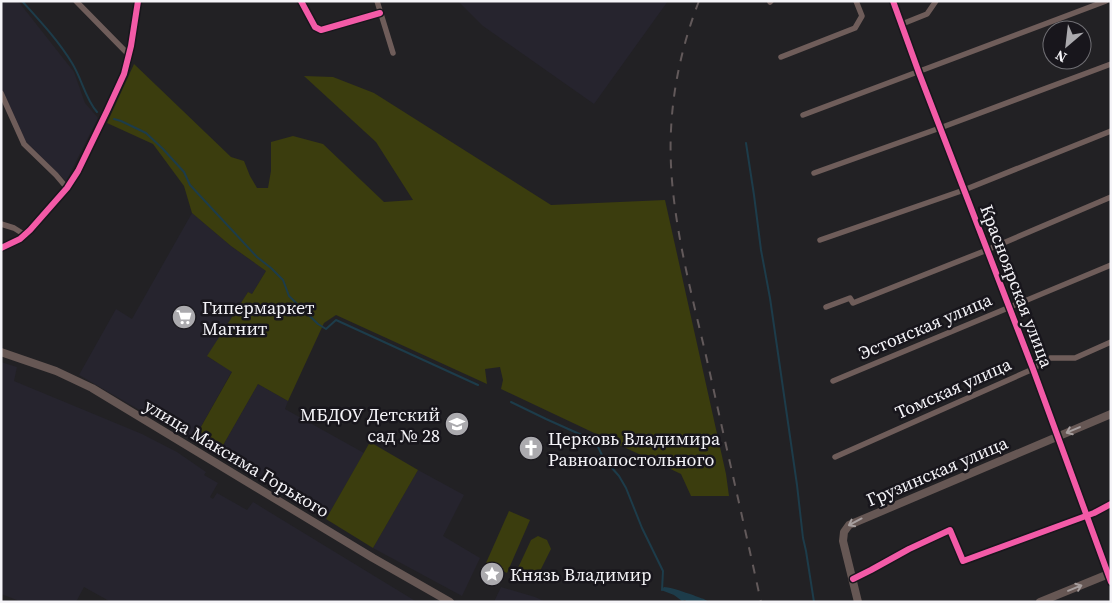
<svg xmlns="http://www.w3.org/2000/svg" width="1112" height="603" font-family="'Source Serif 4',serif">
<style>
.built{fill:#26242e}
.green{fill:#3b3d0e}
.water{fill:#1d3c4a}
.lines{fill:none;stroke-linecap:round;stroke-linejoin:round}
.stream{stroke:#1d3c4a;stroke-width:2}
.minor{stroke:#6f5d5a;stroke-width:5.5}
.tertiary{stroke:#6f5d5a;stroke-width:7}
.secondary{stroke:#665754;stroke-width:8}
.rail{stroke:#62595a;stroke-width:2;stroke-dasharray:9 9;stroke-linecap:butt}
.cycleway-casing{stroke:#18161c;stroke-width:9}
.cycleway{stroke:#f35aa7;stroke-width:6}
.oneway{stroke:#a69e9e}
.labels{text-anchor:middle;dominant-baseline:central;stroke-width:5;stroke-linejoin:round;paint-order:stroke}
.street-label{font-size:18px;fill:#f5f4f8;stroke:#18161c}
.poi-label{font-size:18px;fill:#f5f4f8;stroke:#18161c;text-anchor:start}
</style>
<rect width="100%" height="100%" fill="#222124"/>
<!-- built -->
<g class="built">
<polygon points="1,1 18,1 74,72 85,103 98,118 66,181 23,139 1,91"/>
<polygon points="458,1 668,1 594,104 483,26"/>
<polygon points="192,213 231,246 266,271 252,294 248,292 208,357 232,371 193,441 79,375 116,309 132,319"/>
<polygon points="1,362 17,367 14,381 142,434 177,452 206,472 204,475 218,483 210,497 213,499 217,493 247,510 253,502 417,602 111,602 84,587 76,602 22,602 1,594"/>
<polygon points="258,384 288,401 285,409 364,453 326,519 218,454"/>
<polygon points="418,470 464,495 443,536 480,558 462,596 373,548"/>
<polygon points="501,587 535,597 546,602 494,602"/>
</g>
<!-- green -->
<g class="green">
<polygon points="134,64 231,157 244,161 250,176 257,188 268,188 271,171 271,142 293,136 323,144 384,202 413,200 376,142 304,76 333,77 374,93 551,205 665,200 726,474 729,496 691,496 681,474 501,389 503,380 500,367 485,369 487,384 336,315 324,323 288,401 258,384 218,454 193,441 232,372 207,356 248,292 252,294 266,271 231,246 192,213 184,186 153,144 107,123"/>
<polygon points="370,442 418,470 373,548 326,519"/>
<polygon points="509,511 530,520 507,573 486,563"/>
<polygon points="538,536 547,540 551,549 537,577 529,581 521,577 518,568 531,540"/>
</g>
<!-- water -->
<path class="water" d="M 664,587 C 675,588 683,592 693,595 C 699,598 704,598 709,602 L 687,602 L 685,600 L 682,601 L 674,595 L 661,590 Z"/>
<g class="lines">
<!-- stream -->
<g class="stream">
<path d="M 22,1 C 40,21 58,40 72,63 C 82,79 85,98 97,112"/>
<polyline points="114,119 121,121 146,133 163,149 184,172 190,185 257,257 271,268 283,280 289,296 318,324 326,329 336,320 478,385"/>
<polyline points="746,143 754,195 761,250 770,298 797,485 803,538 806,551 814,602"/>
<polyline points="511,402 546,419 595,441 604,459 619,476 626,488 642,528 663,571 662,590"/>
</g>
<!-- minor -->
<g class="minor">
<polyline points="76,1 129,55"/>
<polyline points="301,1 315,27 321,30 380,13"/>
<polyline points="377,1 393,53"/>
<polyline points="893,1 919,73 1033,369 1111,582"/>
<polyline points="770,2 771,1"/>
<polyline points="902,24 927,14 936,1"/>
<polyline points="781,57 855,28 862,16 856,1"/>
<polyline points="1,93 24,144 56,175 67,188"/>
<polyline points="803,115 1106,1"/>
<polyline points="814,173 940,128 1111,64"/>
<polyline points="1,224 14,228 25,235"/>
<polyline points="820,240 964,190 1111,131"/>
<polyline points="826,307 850,298 853,303 987,250 1111,197"/>
<polyline points="833,381 1111,265"/>
<polyline points="835,457 1033,369 1050,358 1075,358 1111,342"/>
<polyline points="853,579 871,570 909,549 950,530 963,561 1094,513 1111,504"/>
</g>
<!-- tertiary -->
<polyline class="tertiary" points="1,248 20,239 30,230 67,188 78,171 107,111 124,74 131,46 138,1"/>
<!-- secondary -->
<g class="secondary">
<polyline points="1,352 56,371 92,388 373,558 450,602"/>
<polyline points="858,602 843,541 844,532 849,525 1111,414"/>
<polyline points="1040,602 1111,573"/>
</g>
<!-- rail -->
<path class="rail" d="M 699,1 C 683,42 673,86 671,130 C 667,209 692,293 709,369 C 726,446 744,524 761,602"/>
<!-- cycleway casing -->
<g class="cycleway-casing">
<g id="cycleway">
<polyline points="301,1 315,27 321,30 380,13"/>
<polyline points="893,1 919,73 1033,369 1111,582"/>
<polyline points="1,248 20,239 30,230 67,188 78,171 107,111 124,74 131,46 138,1"/>
<polyline points="853,579 871,570 909,549 950,530 963,561 1094,513 1111,504"/>
</g>
</g>
<!-- cycleway -->
<use href="#cycleway" class="cycleway"/>
</g>
<!-- one-way arrows -->
<defs><path id="oneway-shaft" d="M-6 0H5M1.5-3L5.5 0L1.5 3" fill="none" stroke-width="1.6" stroke-linecap="round" stroke-linejoin="round" transform="scale(1.25)"/></defs>
<g class="oneway">
<use href="#oneway-shaft" transform="translate(1073 430) rotate(157)"/>
<use href="#oneway-shaft" transform="translate(855 522) rotate(152)"/>
<use href="#oneway-shaft" transform="translate(1075 588) rotate(-22)"/>
</g>
<!-- icons -->
<defs>
<g id="supermarket-disc" transform="scale(1.25)"><circle r="9.5" fill="#abaaae" stroke="#18161c"/><path d="M-6-5.5h2.5l.6 2H6L4.5 2H-2.5L-4.4-4H-6ZM-1.5 3.2a1.3 1.3 0 1 0 .1 0ZM3 3.2a1.3 1.3 0 1 0 .1 0Z" fill="#fff"/></g>
<g id="school-disc" transform="scale(1.25)"><circle r="9.5" fill="#abaaae" stroke="#18161c"/><path d="M0-5L7-2L0 1L-7-2ZM-4 1L0 2.5L4 1V4Q0 6-4 4Z" fill="#fff"/></g>
<g id="church-disc" transform="scale(1.25)"><circle r="9.5" fill="#abaaae" stroke="#18161c"/><path d="M-1.2-6h2.4v3.5h3.3v2.4h-3.3V6h-2.4V-.1h-3.3v-2.4h3.3Z" fill="#fff"/></g>
<g id="sight-disc" transform="scale(1.25)"><circle r="9.5" fill="#abaaae" stroke="#18161c"/><path d="M0-6L1.8-2.2L6-1.7L2.9 1.2L3.7 5.4L0 3.3L-3.7 5.4L-2.9 1.2L-6-1.7L-1.8-2.2Z" fill="#fff"/></g>
</defs>
<g fill-rule="evenodd">
<use href="#supermarket-disc" x="184" y="317"/>
<use href="#school-disc" x="457" y="424"/>
<use href="#church-disc" x="531" y="448"/>
<use href="#sight-disc" x="492" y="574"/>
</g>
<g class="labels">
<!-- street labels -->
<g class="street-label">
<text transform="translate(1017 286) rotate(69)">Красноярская улица</text>
<text transform="translate(925 326) rotate(-23)">Эстонская улица</text>
<text transform="translate(953 388) rotate(-24)">Томская улица</text>
<text transform="translate(237 458) rotate(31)">улица Максима Горького</text>
<text transform="translate(937 471) rotate(-23)">Грузинская улица</text>
</g>
<!-- poi labels -->
<g class="poi-label">
<text x="202" y="307">Гипермаркет<tspan x="202" dy="21">Магнит</tspan></text>
<text x="440" y="414" text-anchor="end">МБДОУ Детский<tspan x="440" dy="21">сад № 28</tspan></text>
<text x="548" y="438">Церковь Владимира<tspan x="548" dy="21">Равноапостольного</tspan></text>
<text x="510" y="574">Князь Владимир</text>
</g>
</g>
<!-- border -->
<rect width="1112" height="603" fill="none" stroke="#f5f4f8" stroke-width="5"/>
<!-- north arrow -->
<g transform="translate(1067 45) rotate(208)"><circle r="24" fill="#18161c" stroke="#706f74"/>
<path d="M0-4L9 19L0 12L-9 19Z" fill="#abaaae"/>
<text y="-8" font-size="14" font-weight="bold" text-anchor="middle" fill="#f5f4f8">N</text>
</g>
</svg>
